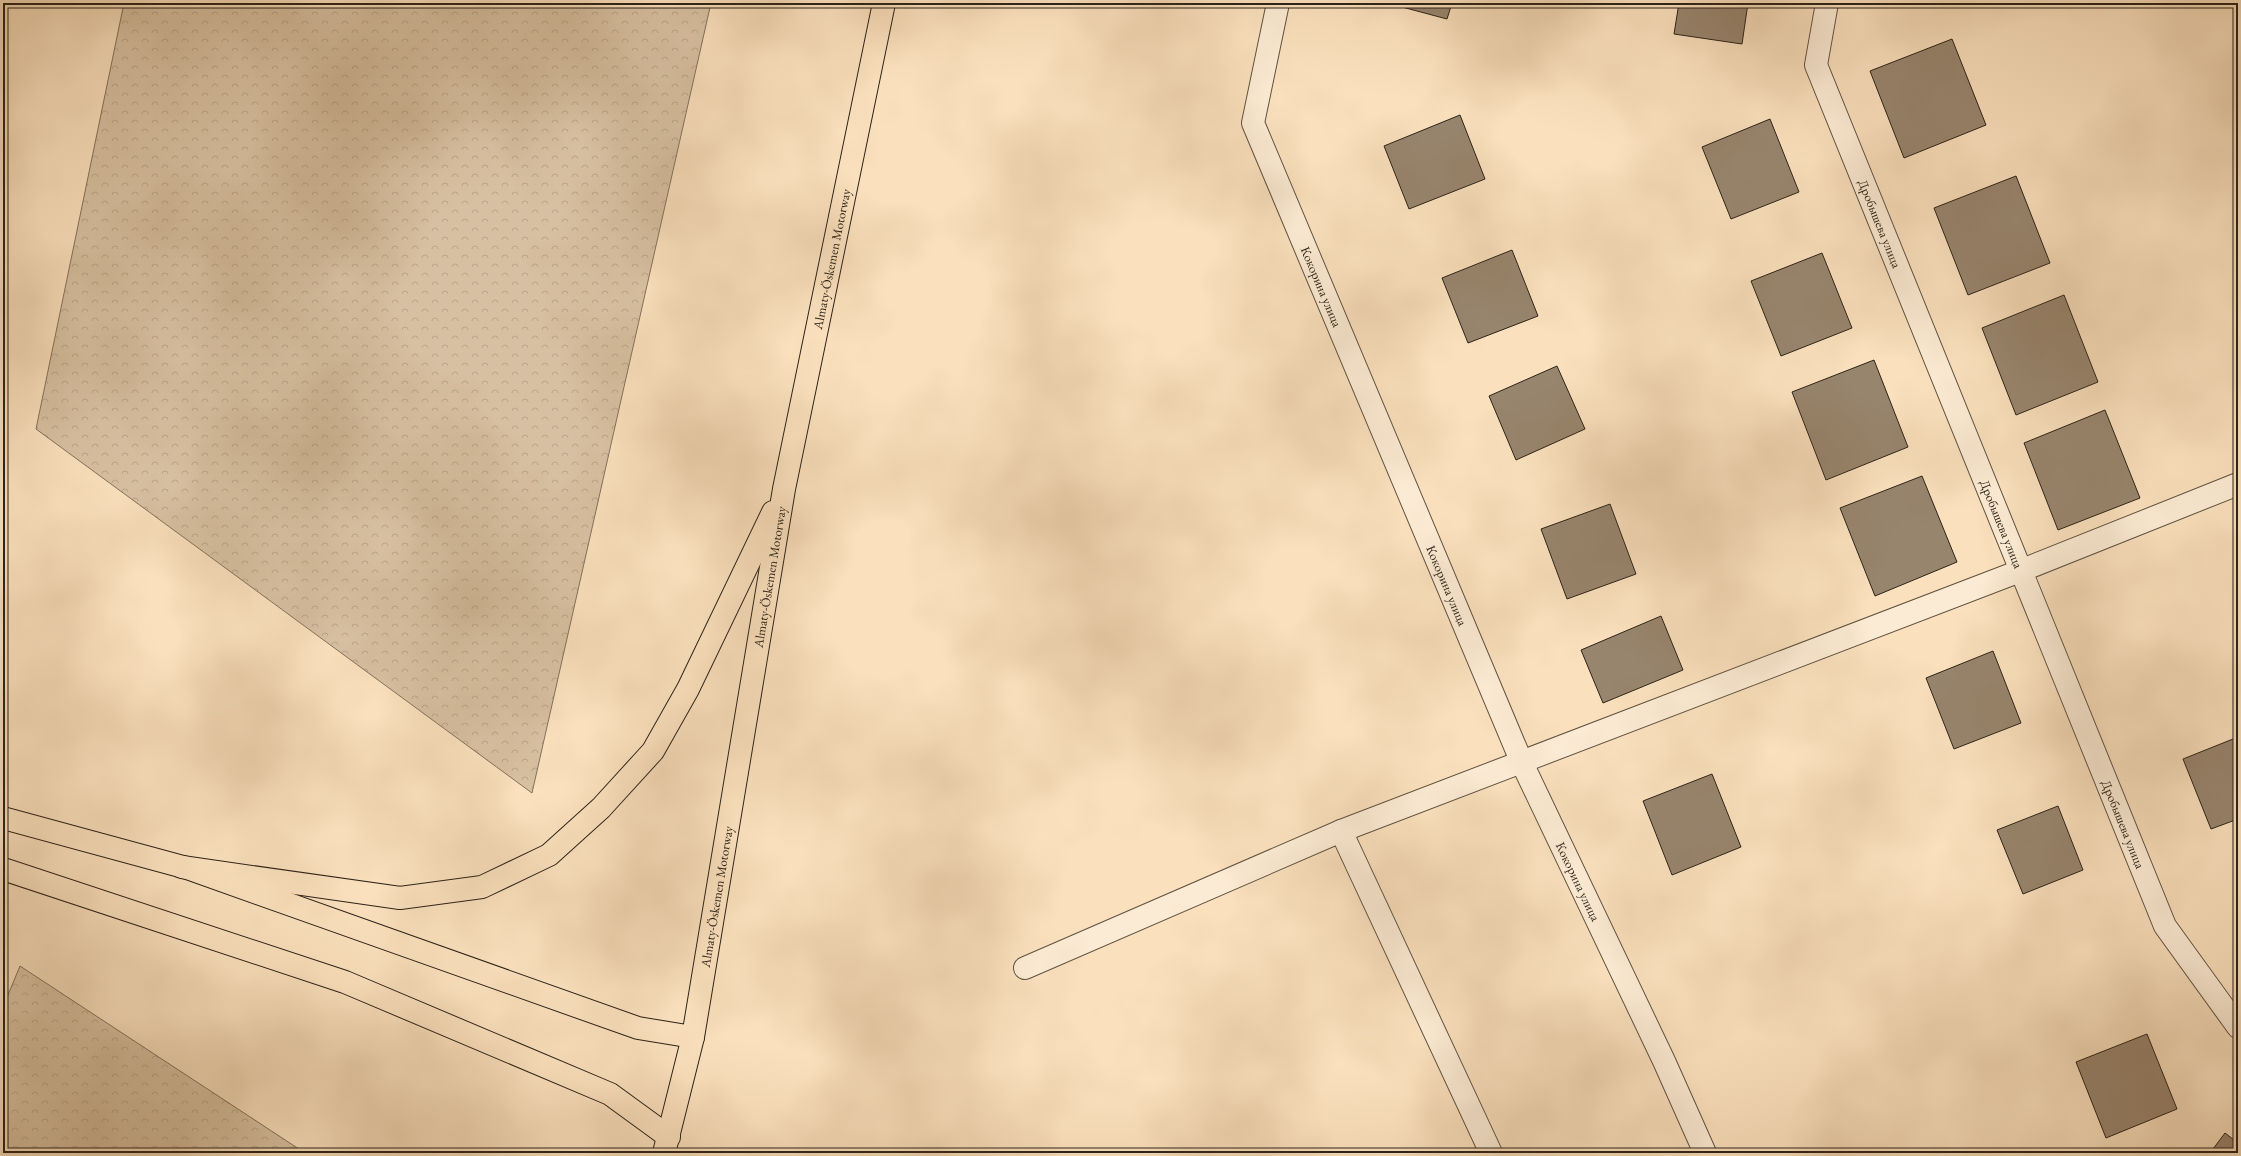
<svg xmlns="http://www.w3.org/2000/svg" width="2241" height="1156" font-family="'EB Garamond',serif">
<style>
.forest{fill:url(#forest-crowns);stroke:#82725c}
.building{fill:#98856e;stroke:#2d2318}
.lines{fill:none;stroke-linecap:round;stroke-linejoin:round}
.street-casing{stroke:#605241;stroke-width:24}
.primary-casing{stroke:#2d2318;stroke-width:24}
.highway-casing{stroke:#2d2318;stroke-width:24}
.street{stroke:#fcebd4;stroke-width:22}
.primary{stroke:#fae0bd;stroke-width:22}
.highway{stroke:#fae0bd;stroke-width:22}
.labels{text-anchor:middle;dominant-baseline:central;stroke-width:4;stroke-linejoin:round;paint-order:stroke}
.street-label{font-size:13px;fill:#2d2318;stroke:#fcebd4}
</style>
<defs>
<pattern id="forest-crowns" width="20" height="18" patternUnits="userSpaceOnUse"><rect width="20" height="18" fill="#d7c0a1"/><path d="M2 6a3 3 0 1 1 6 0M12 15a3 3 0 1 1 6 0" fill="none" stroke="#b9a58a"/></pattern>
</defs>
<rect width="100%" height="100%" fill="#fae0bd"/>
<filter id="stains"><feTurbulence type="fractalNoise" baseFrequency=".005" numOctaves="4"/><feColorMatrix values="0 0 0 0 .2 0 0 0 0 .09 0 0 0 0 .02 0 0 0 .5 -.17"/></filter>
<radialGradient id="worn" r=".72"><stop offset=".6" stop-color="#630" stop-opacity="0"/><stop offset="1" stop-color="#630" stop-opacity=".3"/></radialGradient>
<!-- forest -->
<g class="forest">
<polygon points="124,3 711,3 532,793 36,429"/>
<polygon points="20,966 305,1153 3,1153 3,1007"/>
</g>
<!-- building -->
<g class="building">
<polygon points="1387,3 1452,3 1447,19"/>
<polygon points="1679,3 1748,3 1742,44 1674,34"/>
<polygon points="1952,39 1986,125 1904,158 1870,71"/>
<polygon points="1460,115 1485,179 1409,209 1384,146"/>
<polygon points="1770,119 1799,192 1731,219 1702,147"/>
<polygon points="2016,176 2050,263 1968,295 1934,208"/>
<polygon points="1512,250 1538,316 1468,343 1442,278"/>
<polygon points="1822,253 1852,328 1781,356 1751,281"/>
<polygon points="2064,295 2098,382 2016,415 1982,328"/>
<polygon points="1874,360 1908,447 1826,480 1792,392"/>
<polygon points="1557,366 1585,429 1516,460 1489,396"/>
<polygon points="2105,410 2140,498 2058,530 2024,443"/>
<polygon points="1922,476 1957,562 1875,596 1840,508"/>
<polygon points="1610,504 1636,574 1567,599 1541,529"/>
<polygon points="1661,616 1683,670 1603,703 1581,650"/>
<polygon points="1993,651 2021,723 1954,749 1926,678"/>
<polygon points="2238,737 2238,819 2211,829 2183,759"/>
<polygon points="1712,774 1741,847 1672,875 1643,801"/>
<polygon points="2058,806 2083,870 2023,894 1997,830"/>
<polygon points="2147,1034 2177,1109 2106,1138 2076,1062"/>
<polygon points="2225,1133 2238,1143 2238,1153 2210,1153"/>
</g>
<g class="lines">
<!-- street casing -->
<g class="street-casing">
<g id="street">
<path id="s1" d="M 1278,3 L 1253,123 L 1522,763 L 1664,1061 L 1705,1153"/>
<path id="s2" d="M 1827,3 L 1816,65 L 2165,926 L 2238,1027"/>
<polyline points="1341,831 1491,1153"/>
<polyline points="1025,968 1341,831 2020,571 2238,484"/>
</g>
</g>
<!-- primary casing -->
<g class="primary-casing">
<g id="primary">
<polyline points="3,818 187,868 638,1028 693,1037"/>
<polyline points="3,869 345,982 610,1094 669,1137"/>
</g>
</g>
<!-- highway casing -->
<g class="highway-casing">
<g id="highway">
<polyline points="182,867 400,898 482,887 549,855 601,808 653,751 688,689 773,512"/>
<path id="s3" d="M 664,1153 L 693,1037 L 784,489 L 884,3"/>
</g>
</g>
<!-- street -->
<use href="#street" class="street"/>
<!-- primary -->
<use href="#primary" class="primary"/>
<!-- highway -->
<use href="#highway" class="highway"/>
</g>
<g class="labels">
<!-- street labels -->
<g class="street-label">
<text stroke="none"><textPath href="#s2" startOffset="234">Дробышева улица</textPath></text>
<text stroke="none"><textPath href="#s3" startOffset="910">Almaty-Öskemen Motorway</textPath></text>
<text stroke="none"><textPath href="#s1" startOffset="300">Кокорина улица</textPath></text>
<text stroke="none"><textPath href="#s2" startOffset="558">Дробышева улица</textPath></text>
<text stroke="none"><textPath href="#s3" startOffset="586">Almaty-Öskemen Motorway</textPath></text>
<text stroke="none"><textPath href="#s1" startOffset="624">Кокорина улица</textPath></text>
<text stroke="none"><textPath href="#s2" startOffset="882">Дробышева улица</textPath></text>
<text stroke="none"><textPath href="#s1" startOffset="948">Кокорина улица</textPath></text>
<text stroke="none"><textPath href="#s3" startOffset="262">Almaty-Öskemen Motorway</textPath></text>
</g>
</g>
<!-- margin -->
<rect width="2241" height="1156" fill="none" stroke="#fae0bd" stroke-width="16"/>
<rect x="4" y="4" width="2233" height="1148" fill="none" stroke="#2d2318" stroke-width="2"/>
<rect x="8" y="8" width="2225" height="1140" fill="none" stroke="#2d2318"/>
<rect width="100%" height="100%" filter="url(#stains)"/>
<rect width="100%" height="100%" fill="url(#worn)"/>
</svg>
